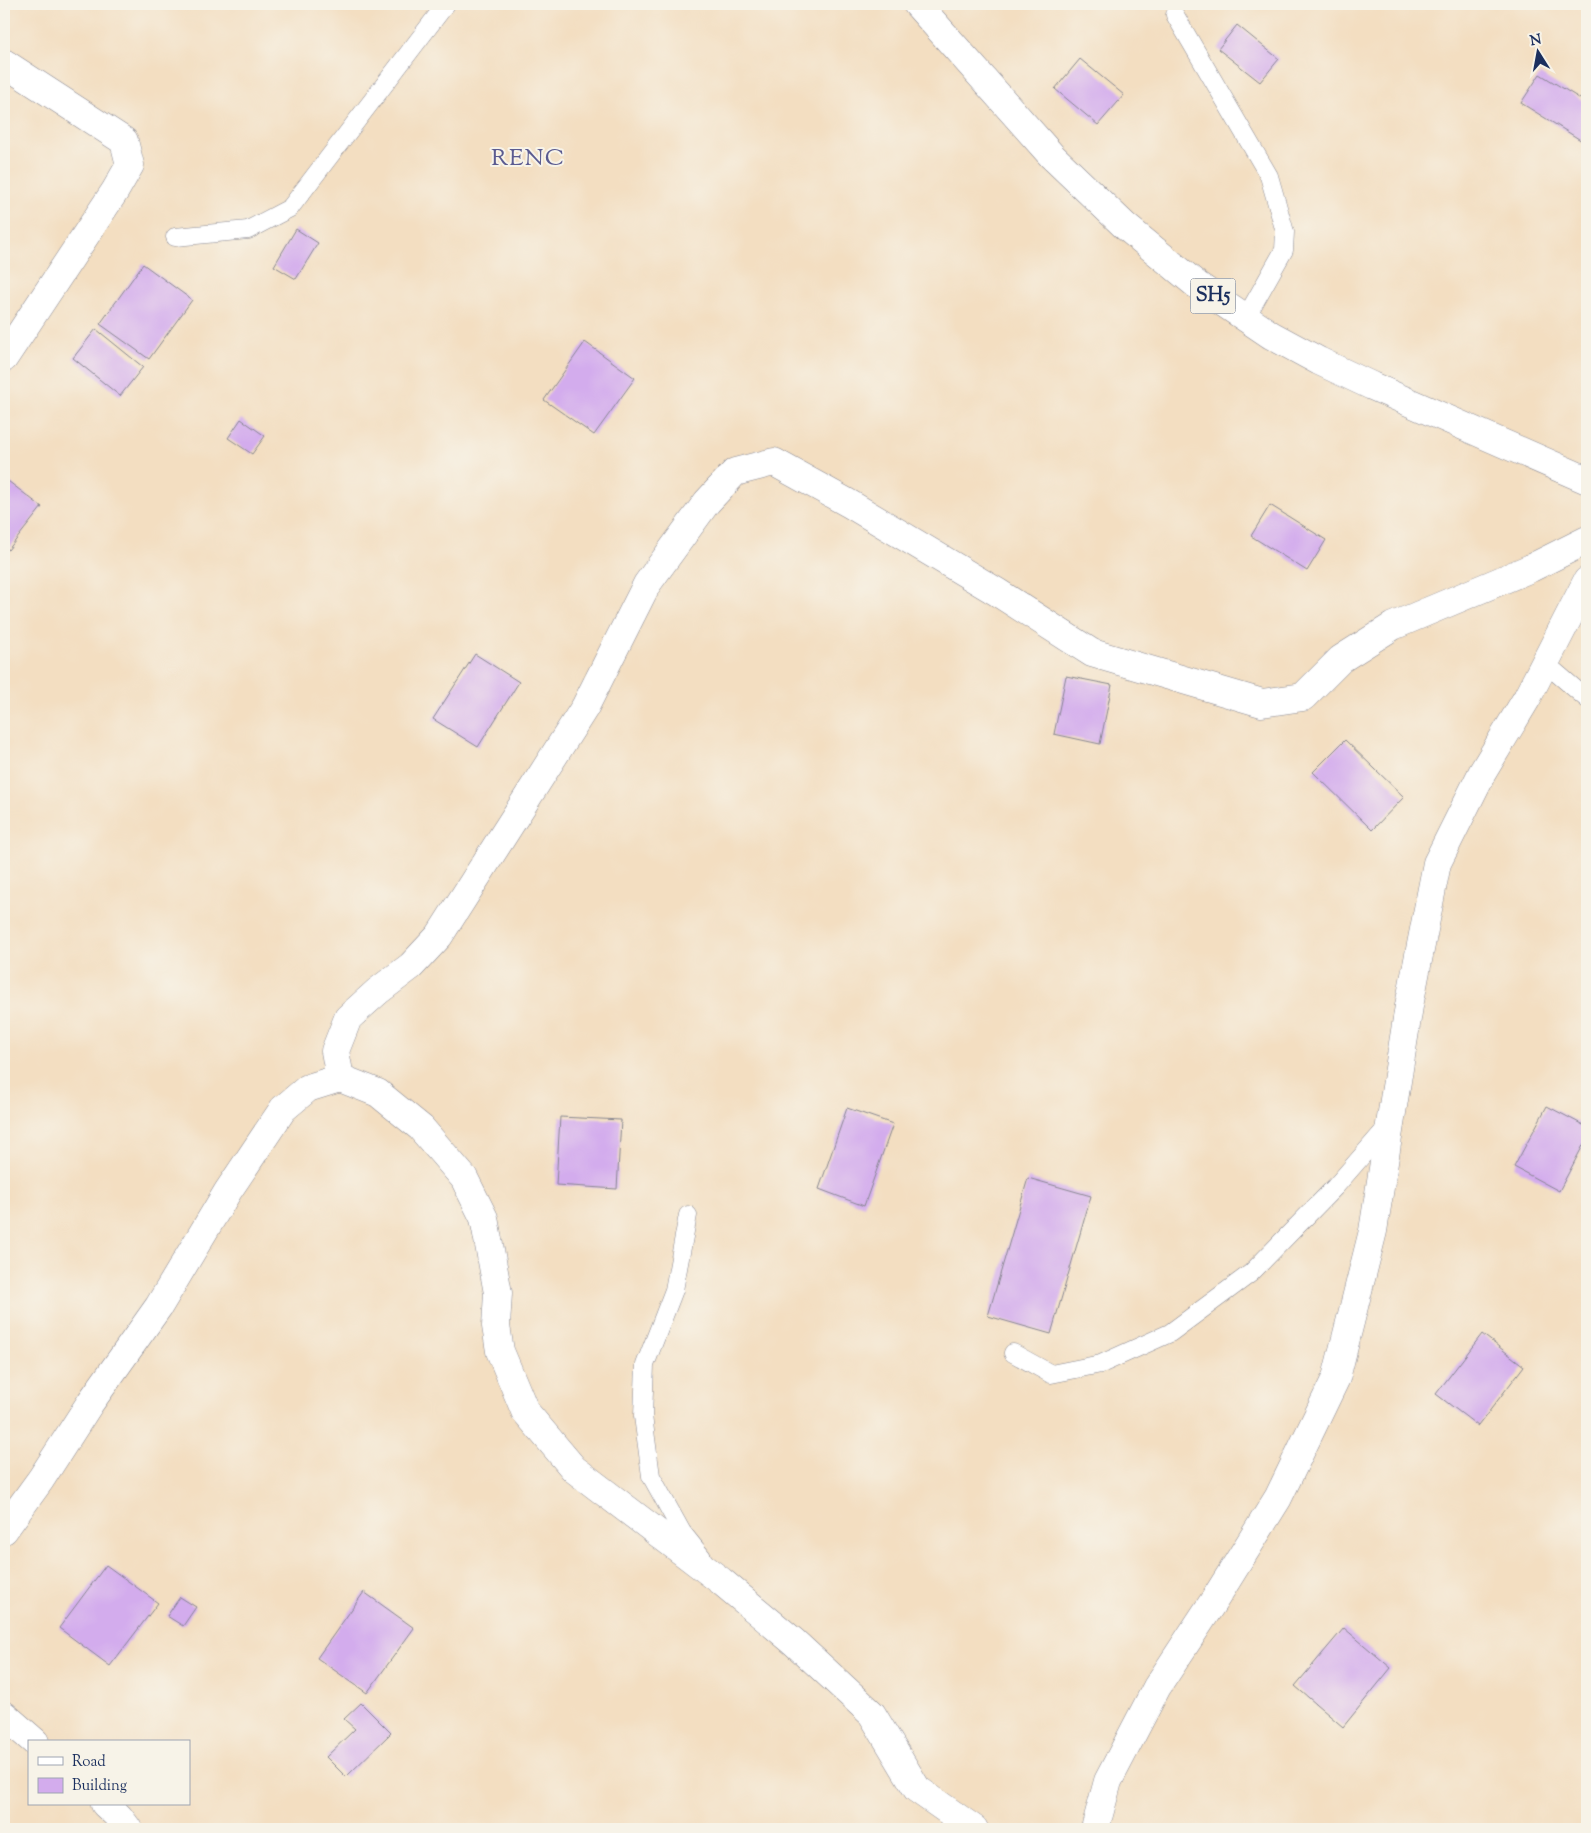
<svg xmlns="http://www.w3.org/2000/svg" width="1591" height="1833" font-family="'Sorts Mill Goudy',serif">
<style>
.building{fill:#d3aced}
.lines{fill:none;stroke-linecap:round;stroke-linejoin:round}
.service-casing{stroke:#878690;stroke-width:19}
.minor-casing{stroke:#878690;stroke-width:29}
.primary-casing{stroke:#878690;stroke-width:29}
.service{stroke:#fff;stroke-width:18}
.minor{stroke:#fff;stroke-width:28}
.primary{stroke:#fff;stroke-width:28}
.labels{text-anchor:middle;dominant-baseline:central;stroke-width:4;stroke-linejoin:round;paint-order:stroke}
.shield{fill:#f7f3e8;stroke:#5d6a87;stroke-width:1}
.shield-label{font-size:20px;font-weight:bold;fill:#1b2f5e}
.quarter-label{font-size:24px;letter-spacing:1px;fill:#5b5b90;stroke:#f7f3e8}
</style>
<rect width="100%" height="100%" fill="#f7f3e8"/>
<filter id="ink" filterUnits="userSpaceOnUse"><feTurbulence type="fractalNoise" baseFrequency=".02" numOctaves="2"/><feDisplacementMap in="SourceGraphic" scale="10" xChannelSelector="R" yChannelSelector="G"/><feConvolveMatrix kernelMatrix="1 2 1 2 8 2 1 2 1" color-interpolation-filters="sRGB"/></filter>
<filter id="wash" filterUnits="userSpaceOnUse"><feTurbulence type="fractalNoise" baseFrequency=".0096" numOctaves="4" result="noise"/><feDisplacementMap in="SourceGraphic" scale="20" xChannelSelector="R" yChannelSelector="G"/><feGaussianBlur stdDeviation="1.12" result="paint"/><feColorMatrix in="noise" values="0 0 0 0 0 0 0 0 0 0 0 0 0 0 0 0 0 1.4 0 .05"/><feComposite in="paint" operator="in"/></filter>
<g filter="url(#wash)">
<rect width="100%" height="100%" fill="#f3dec1"/>
<g id="blocks">
<!-- building -->
<g class="building">
<polygon points="1237,25 1279,59 1260,82 1218,49"/>
<polygon points="1080,59 1124,95 1098,125 1055,89"/>
<polygon points="1540,74 1587,103 1587,144 1521,103"/>
<polygon points="296,229 318,243 296,279 274,266"/>
<polygon points="143,264 192,300 149,359 100,324"/>
<polygon points="96,329 143,367 120,396 73,358"/>
<polygon points="585,342 635,378 594,435 544,400"/>
<polygon points="241,419 265,436 252,454 228,438"/>
<polygon points="4,478 42,507 8,550 4,547"/>
<polygon points="1270,505 1326,540 1307,571 1251,536"/>
<polygon points="475,654 519,682 478,747 433,719"/>
<polygon points="1066,676 1112,685 1100,744 1054,734"/>
<polygon points="1345,740 1404,797 1372,830 1313,772"/>
<polygon points="1547,1106 1587,1127 1587,1138 1559,1191 1514,1167"/>
<polygon points="847,1108 893,1124 864,1206 819,1189"/>
<polygon points="560,1117 621,1120 617,1189 556,1185"/>
<polygon points="1028,1178 1091,1196 1051,1334 988,1316"/>
<polygon points="1482,1334 1524,1366 1478,1426 1436,1394"/>
<polygon points="106,1565 158,1603 110,1666 59,1628"/>
<polygon points="364,1592 414,1628 367,1693 317,1658"/>
<polygon points="180,1597 196,1607 183,1626 167,1616"/>
<polygon points="1344,1628 1391,1668 1343,1727 1295,1686"/>
<polygon points="361,1703 391,1733 346,1777 326,1757 355,1729 344,1719"/>
</g>
</g>
</g>
<g filter="url(#ink)">
<use href="#blocks" fill-opacity="0" stroke="#878690" stroke-width="1"/>
<g class="lines">
<!-- service casing -->
<g class="service-casing">
<g id="service">
<polyline points="1175,15 1269,176 1285,232 1284,250 1245,319"/>
<polyline points="175,237 248,230 290,208 446,4"/>
<polyline points="1545,663 1587,699"/>
<polyline points="688,1215 674,1290 645,1365 643,1416 651,1476 682,1532 702,1557"/>
<polyline points="1013,1353 1051,1374 1101,1364 1170,1333 1251,1273 1335,1187 1388,1126"/>
</g>
</g>
<!-- minor casing -->
<g class="minor-casing">
<g id="minor">
<polyline points="4,63 124,141 130,165 115,191 4,358"/>
<polyline points="340,1078 335,1051 348,1018 378,991 411,966 439,936 585,707 647,584 707,502 735,472 774,462 850,504 997,592 1092,653 1262,703 1303,697 1341,659 1393,626 1531,568 1587,540"/>
<polyline points="4,1530 41,1479 90,1403 159,1306 228,1191 283,1109 308,1088 340,1078 378,1093 421,1128 464,1178 484,1218 498,1293 496,1326 500,1351 525,1411 574,1469 721,1581 794,1642 872,1714 917,1789 974,1829"/>
<polyline points="4,1715 35,1742"/>
<polyline points="105,1804 119,1817 128,1829"/>
<polyline points="1095,1829 1108,1781 1157,1687 1215,1599 1278,1498 1336,1378 1373,1231 1409,1006 1437,863 1482,773 1527,698 1587,581"/>
</g>
</g>
<!-- primary casing -->
<g class="primary-casing">
<polyline id="primary" points="917,4 1052,156 1125,226 1197,285 1271,335 1319,361 1372,386 1587,480"/>
</g>
<!-- service -->
<use href="#service" class="service"/>
<!-- minor -->
<use href="#minor" class="minor"/>
<!-- primary -->
<use href="#primary" class="primary"/>
</g>
</g>
<g class="labels">
<!-- shield labels -->
<rect class="shield" x="1190.5" y="278.5" width="45" height="35" rx="4"/>
<g class="shield-label">
<text x="1213" y="296">SH5</text>
</g>
<!-- quarter labels -->
<g class="quarter-label">
<text x="528" y="159">RENC</text>
</g>
</g>
<!-- margin -->
<rect width="1591" height="1833" fill="none" stroke="#f7f3e8" stroke-width="20"/>
<!-- legend -->
<rect x="28" y="1740" width="162" height="65" fill="#f7f3e8" stroke="#9fa5b1"/>
<rect x="38" y="1757" width="25" height="8" fill="#ffffff" stroke="#9fa5b1"/>
<text x="72" y="1766" font-size="15" fill="#1b2f5e">Road</text>
<rect x="38" y="1778" width="25" height="15" fill="#d3aced" stroke="#9fa5b1"/>
<text x="72" y="1790" font-size="15" fill="#1b2f5e">Building</text>
<!-- north arrow -->
<g transform="translate(1538 52) rotate(349)" stroke="#f7f3e8" stroke-width="4" paint-order="stroke">
<path d="M0-4L9 19L0 12L-9 19Z" fill="#1b2f5e"/>
<text y="-8" font-size="14" font-weight="bold" text-anchor="middle" fill="#1b2f5e">N</text>
</g>
</svg>
